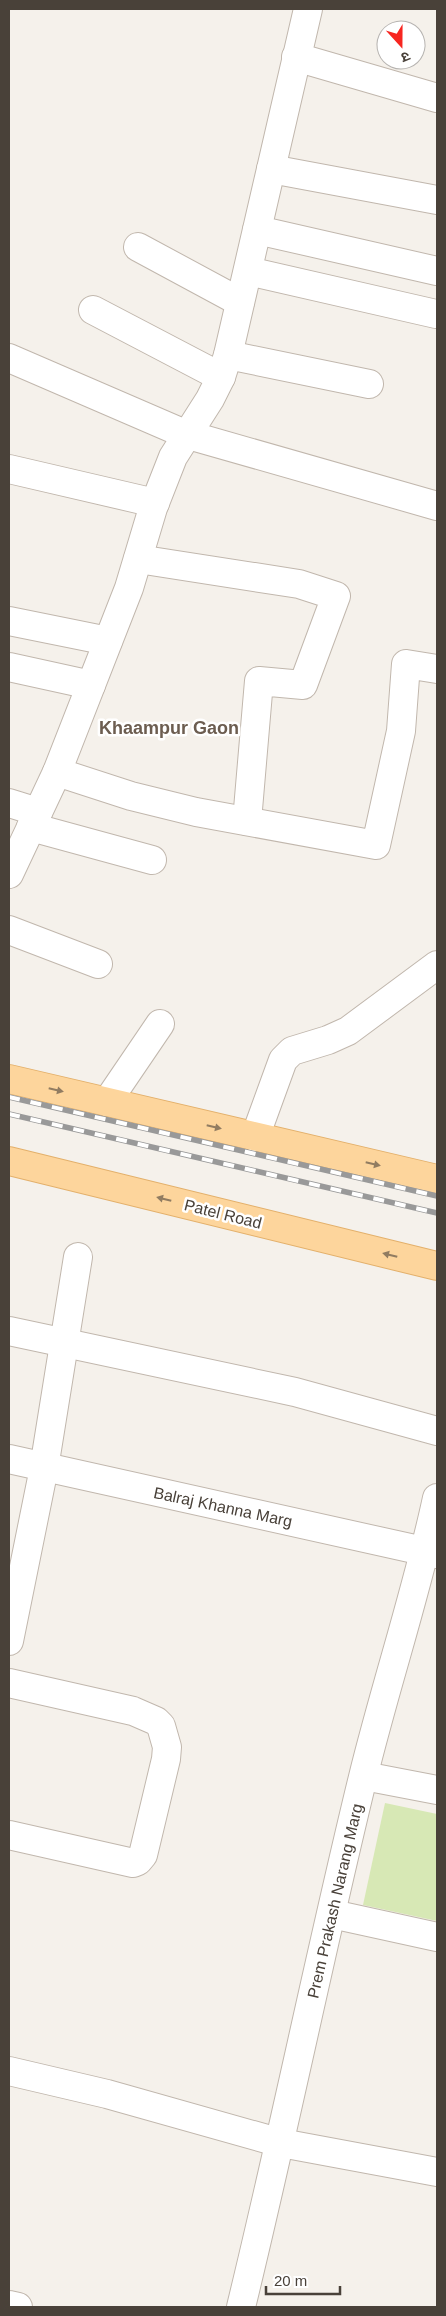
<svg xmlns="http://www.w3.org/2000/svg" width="446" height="2316" font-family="Helvetica,'Noto Sans Devanagari',sans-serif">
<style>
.green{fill:#d7e8b5}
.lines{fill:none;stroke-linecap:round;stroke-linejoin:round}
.minor-casing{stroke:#c1b7ad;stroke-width:30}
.major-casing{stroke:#e3b06b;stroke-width:30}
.minor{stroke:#fff;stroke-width:28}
.major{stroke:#fdd59c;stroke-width:28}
.rail-casing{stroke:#999;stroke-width:5.5}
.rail{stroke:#fff;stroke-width:4;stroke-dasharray:11;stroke-linecap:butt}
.oneway{fill:#917c61}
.labels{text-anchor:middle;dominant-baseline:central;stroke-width:5;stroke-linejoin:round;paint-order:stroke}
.street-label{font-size:16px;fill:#494139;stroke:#fff}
.neighbourhood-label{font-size:18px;font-weight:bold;fill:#6c5d50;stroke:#fff}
</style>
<rect width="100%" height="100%" fill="#f5f1eb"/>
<!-- green -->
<polygon class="green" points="385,1803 437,1814 437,1921 363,1905"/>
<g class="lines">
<!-- minor casing -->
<g class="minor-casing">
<g id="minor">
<polyline points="296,57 437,98"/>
<polyline points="271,169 437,200"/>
<polyline points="257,230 437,271"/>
<polyline points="138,247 240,302"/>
<polyline points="248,271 436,314"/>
<polyline points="93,310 221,377"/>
<polyline points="228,355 369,384"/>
<polyline points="9,358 185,434 437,506"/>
<polyline points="9,469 155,503"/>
<polyline points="138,559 299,584 336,596 303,685 259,681 247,821"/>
<polyline points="9,621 108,641"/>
<polyline points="9,667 91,685"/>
<polyline points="57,772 131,796 196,812 376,845 401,731 406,664 437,669"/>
<polyline points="9,803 38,812"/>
<polyline points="31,827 152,860"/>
<polyline points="9,874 57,772 129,588 153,508 173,457 210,399 221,377 228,355 308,9"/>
<polyline points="9,930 98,964"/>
<polyline points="107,1102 160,1024"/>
<polyline points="255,1137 283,1060 292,1051 328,1040 348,1031 437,965"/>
<polyline points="9,1331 295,1392 437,1431"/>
<polyline points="9,1459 437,1554"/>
<polyline points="9,1641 44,1468 78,1257"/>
<polyline points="9,1683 133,1711 156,1721 161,1726 167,1747 166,1759 143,1855 138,1861 133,1863 9,1835"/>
<polyline points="364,1776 437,1790"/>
<polyline points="332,1914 437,1937"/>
<polyline points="9,2071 107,2094 281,2143 437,2172"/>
<polyline points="9,2305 18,2307"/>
<path d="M 241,2307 C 284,2131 320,1953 363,1777 C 386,1683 417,1592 437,1498"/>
</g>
</g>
<!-- major casing -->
<g class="major-casing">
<g id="major">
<polyline points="9,1079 437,1179"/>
<polyline points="9,1161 437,1266"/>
</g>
</g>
<!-- minor -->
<use href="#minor" class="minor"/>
<!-- major -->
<use href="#major" class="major"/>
<!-- rail casing -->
<g class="rail-casing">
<g id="rail">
<polyline points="9,1097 437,1196"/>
<polyline points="9,1114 437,1213"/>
</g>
</g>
<!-- rail -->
<use href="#rail" class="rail"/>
</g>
<!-- one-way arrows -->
<defs><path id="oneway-solid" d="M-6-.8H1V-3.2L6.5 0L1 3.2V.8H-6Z" transform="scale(1.25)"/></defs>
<g class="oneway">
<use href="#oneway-solid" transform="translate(56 1090) rotate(13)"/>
<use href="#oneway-solid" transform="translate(214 1127) rotate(13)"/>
<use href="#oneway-solid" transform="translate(373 1164) rotate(13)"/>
<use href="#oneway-solid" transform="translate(164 1199) rotate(-166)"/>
<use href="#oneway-solid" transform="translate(390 1255) rotate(-166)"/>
</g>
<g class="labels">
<!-- street labels -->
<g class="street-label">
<text transform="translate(223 1214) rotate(14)">Patel Road</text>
<text transform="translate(223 1507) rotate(12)">Balraj Khanna Marg</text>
<text transform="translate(335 1901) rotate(-77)">Prem Prakash Narang Marg</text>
</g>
<!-- neighbourhood labels -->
<g class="neighbourhood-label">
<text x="169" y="728">Khaampur Gaon</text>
</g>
</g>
<!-- border -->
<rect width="446" height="2316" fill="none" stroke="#494139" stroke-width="20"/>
<!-- north arrow -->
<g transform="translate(401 45) rotate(159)"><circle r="24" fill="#ffffff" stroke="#b6b3b0"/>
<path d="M0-4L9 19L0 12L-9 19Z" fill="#f72620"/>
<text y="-8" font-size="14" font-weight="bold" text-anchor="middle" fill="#494139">उ</text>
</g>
<!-- scale -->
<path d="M266 2286v8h74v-8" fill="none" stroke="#494139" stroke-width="2.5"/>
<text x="274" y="2286" font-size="15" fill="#494139" stroke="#ffffff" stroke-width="4" paint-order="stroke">20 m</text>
</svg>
